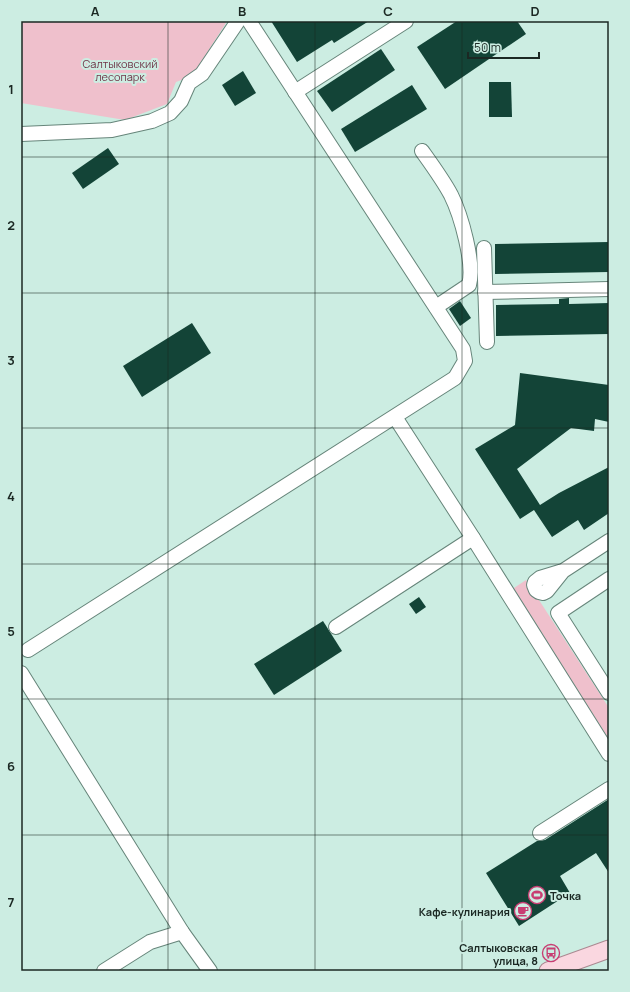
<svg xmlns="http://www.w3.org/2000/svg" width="630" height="992" font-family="Manrope,sans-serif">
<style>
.green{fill:#efc0cc}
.building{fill:#134437}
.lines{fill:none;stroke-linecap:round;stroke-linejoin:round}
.minor-casing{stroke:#66857a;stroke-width:16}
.major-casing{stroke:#aa8991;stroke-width:19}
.minor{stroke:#fff;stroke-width:14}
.major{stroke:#fad7e0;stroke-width:17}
.grid{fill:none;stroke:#1b2823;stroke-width:1;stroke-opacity:0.55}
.labels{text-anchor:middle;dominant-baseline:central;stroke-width:4;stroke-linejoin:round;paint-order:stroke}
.park-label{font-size:11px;fill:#6f3447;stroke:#ccede2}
.poi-label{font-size:11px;font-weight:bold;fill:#1b2823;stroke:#ccede2;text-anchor:end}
.neatline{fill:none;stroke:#1b2823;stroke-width:1.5}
.grid-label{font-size:13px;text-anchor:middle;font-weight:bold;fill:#1b2823}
</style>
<rect width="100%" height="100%" fill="#ccede2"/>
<!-- green -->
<g class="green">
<polygon points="21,21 224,21 226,23 192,76 176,82 167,104 125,120 21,103"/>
<polygon points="526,580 609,708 609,748 511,590"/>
</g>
<!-- building -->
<g class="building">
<polygon points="271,21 369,21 334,43 332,40 297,62"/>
<polygon points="457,21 517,21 526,34 445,89 417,47"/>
<polygon points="381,49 395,70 332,112 317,91"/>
<polygon points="243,71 256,93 235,106 222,85"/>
<polygon points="489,82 511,82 512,117 489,117"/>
<polygon points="412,85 427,109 355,152 341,129"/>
<polygon points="108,148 119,164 83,189 72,173"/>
<polygon points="609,242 609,272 495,274 495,244"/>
<polygon points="569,298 569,304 609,303 609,334 496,336 496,305 559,304 559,299"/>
<polygon points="460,301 471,318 460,326 449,309"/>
<polygon points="192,323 211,353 142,397 123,366"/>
<polygon points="520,373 609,385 609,422 595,419 594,431 571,428 517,469 540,505 559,493 609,467 609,513 584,530 578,520 552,537 534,510 520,519 475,449 515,425"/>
<polygon points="419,597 426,607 416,614 409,604"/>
<polygon points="323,621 342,651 274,695 254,664"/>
<polygon points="609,799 609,873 596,853 560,876 570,893 519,926 486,873 537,841 545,840"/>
</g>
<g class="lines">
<!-- minor casing -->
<g class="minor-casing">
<g id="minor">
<polyline points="295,92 406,21"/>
<polyline points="21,134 112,130 152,121 170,113 181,101 189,83 202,74 238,21"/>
<path d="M 422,151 C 432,165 443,180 451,195 C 461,215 475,264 469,285 L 436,307"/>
<polyline points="484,248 487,342"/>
<polyline points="485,292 609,289"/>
<polyline points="395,417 473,538 609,754"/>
<polyline points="563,571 547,591 543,593 539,592 536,590 534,585 535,582 540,578 563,571 609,541"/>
<polyline points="609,579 558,613 609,693"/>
<polyline points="336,627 473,538"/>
<polyline points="28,650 455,378 465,361 463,349 249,21"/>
<polyline points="21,673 182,932 210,971"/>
<polyline points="540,833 609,789"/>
<polyline points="104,971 150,942 182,932"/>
</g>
</g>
<!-- major casing -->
<g class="major-casing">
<polyline id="major" points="548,971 609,949"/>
</g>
<!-- minor -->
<use href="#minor" class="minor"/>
<!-- major -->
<use href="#major" class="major"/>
</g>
<!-- grid -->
<path class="grid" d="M 168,21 L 168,971M 315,21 L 315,971M 462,21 L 462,971M 21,157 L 609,157M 21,293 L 609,293M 21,428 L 609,428M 21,564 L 609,564M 21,699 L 609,699M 21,835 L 609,835"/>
<!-- icons -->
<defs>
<g id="stadium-ring" transform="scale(0.9)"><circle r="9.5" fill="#ccede2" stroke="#c83d72" stroke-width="1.5"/><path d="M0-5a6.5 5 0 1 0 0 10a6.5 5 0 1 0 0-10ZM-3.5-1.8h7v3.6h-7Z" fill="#c83d72"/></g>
<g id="cafe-ring" transform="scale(0.9)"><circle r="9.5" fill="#ccede2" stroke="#c83d72" stroke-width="1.5"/><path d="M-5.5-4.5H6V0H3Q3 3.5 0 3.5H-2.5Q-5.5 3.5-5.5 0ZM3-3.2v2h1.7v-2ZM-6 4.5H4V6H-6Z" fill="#c83d72"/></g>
<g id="bus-ring" transform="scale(0.9)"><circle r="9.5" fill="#ccede2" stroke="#c83d72" stroke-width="1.5"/><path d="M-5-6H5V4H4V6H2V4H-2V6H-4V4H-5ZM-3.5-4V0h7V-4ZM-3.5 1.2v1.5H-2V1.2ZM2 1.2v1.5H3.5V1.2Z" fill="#c83d72"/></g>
</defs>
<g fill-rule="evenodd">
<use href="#stadium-ring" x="537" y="895"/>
<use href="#cafe-ring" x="523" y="911"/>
<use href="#bus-ring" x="551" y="953"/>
</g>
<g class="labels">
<!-- park labels -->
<g class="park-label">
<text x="120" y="63">Салтыковский<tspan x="120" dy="13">лесопарк</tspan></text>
</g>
<!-- poi labels -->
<g class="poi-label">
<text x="550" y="895" text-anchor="start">Точка</text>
<text x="510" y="911">Кафе-кулинария</text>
<text x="538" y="947">Салтыковская<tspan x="538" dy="13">улица, 8</tspan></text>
</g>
</g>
<!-- border -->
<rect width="630" height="992" fill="none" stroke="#ccede2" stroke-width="44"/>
<!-- scale -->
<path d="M468 52v6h71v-6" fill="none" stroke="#1b2823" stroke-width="2"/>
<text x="474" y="52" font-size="12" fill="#1b2823" stroke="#ccede2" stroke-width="3" paint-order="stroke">50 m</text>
<rect x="22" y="22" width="586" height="948" class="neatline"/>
<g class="grid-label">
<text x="95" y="16">A</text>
<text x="242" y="16">B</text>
<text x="388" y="16">C</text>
<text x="535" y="16">D</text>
<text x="11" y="94">1</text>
<text x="11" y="230">2</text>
<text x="11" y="365">3</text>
<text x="11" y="501">4</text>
<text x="11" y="636">5</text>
<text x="11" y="771">6</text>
<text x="11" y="907">7</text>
</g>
</svg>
